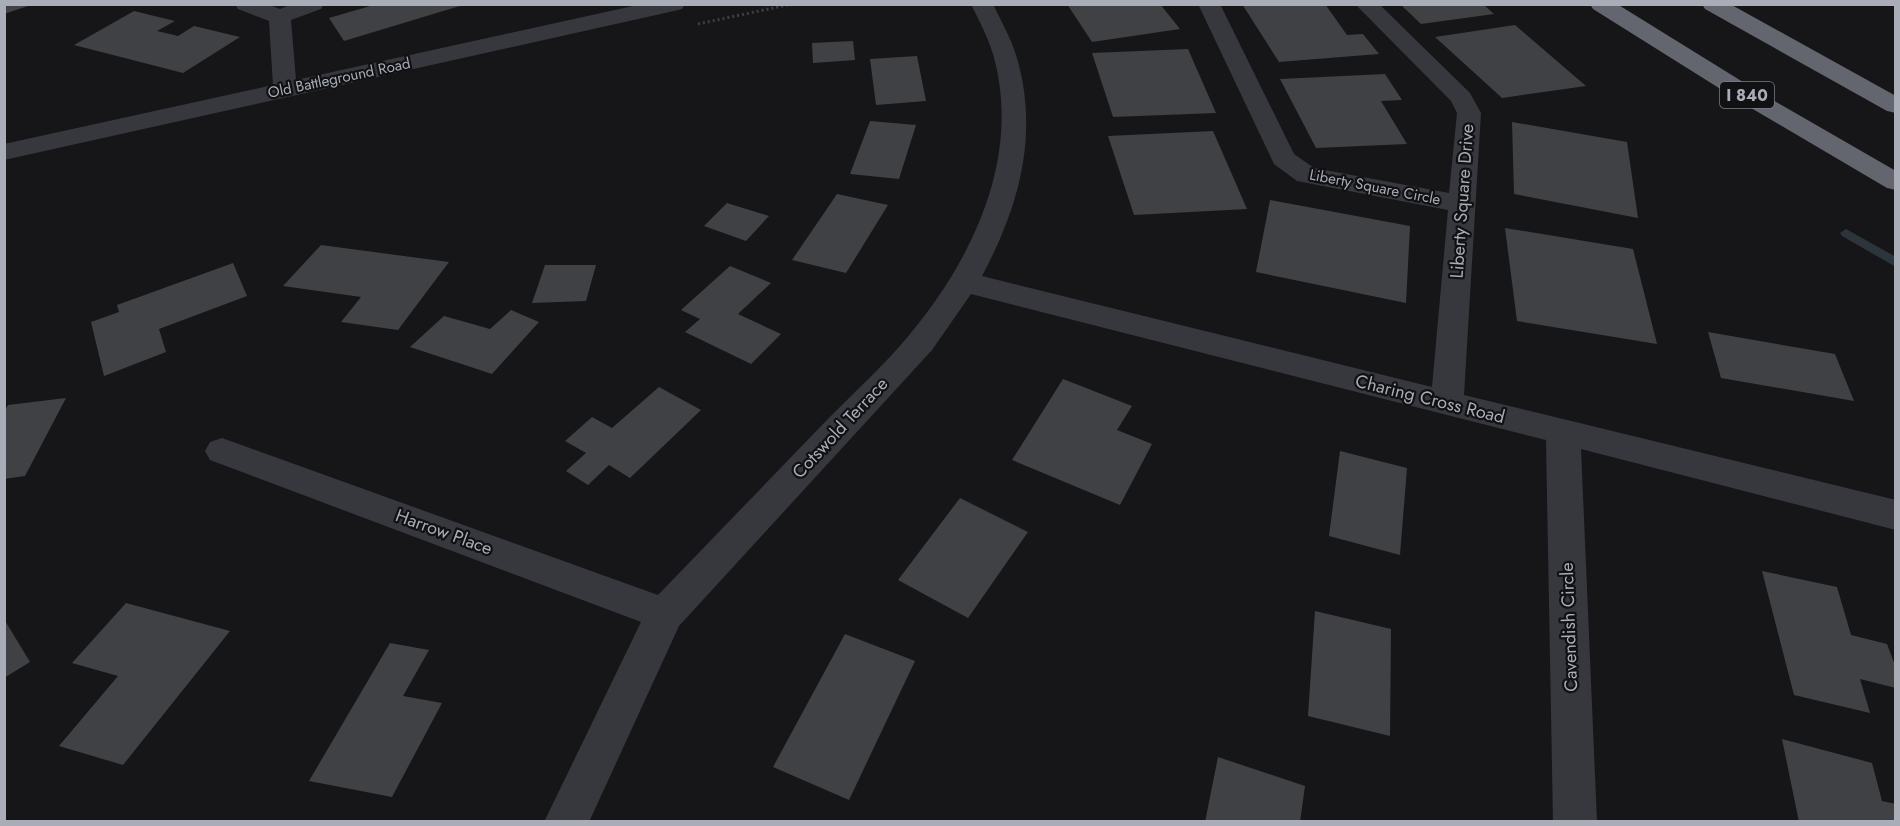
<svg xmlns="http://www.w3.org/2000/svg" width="1900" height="826" font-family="Jost,sans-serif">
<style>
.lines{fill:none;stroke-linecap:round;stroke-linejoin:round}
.stream{fill:#2c353c;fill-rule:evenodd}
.building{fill:#404145}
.path{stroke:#3d3f44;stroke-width:3;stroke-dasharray:2 3;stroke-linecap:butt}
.minor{fill:#37383d;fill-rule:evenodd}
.highway{fill:#63666e;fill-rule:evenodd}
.labels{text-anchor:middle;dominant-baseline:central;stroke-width:4.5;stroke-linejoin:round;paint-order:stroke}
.far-street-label{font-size:15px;fill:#a8adb8;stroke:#111113}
.shield{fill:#111113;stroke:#7b7e86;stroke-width:1.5}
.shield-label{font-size:16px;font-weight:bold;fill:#a8adb8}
.street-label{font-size:18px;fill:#a8adb8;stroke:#111113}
</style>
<rect width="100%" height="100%" fill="#161618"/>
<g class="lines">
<!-- stream -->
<polygon class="stream" points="1846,229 1896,257 1896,267 1842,236 1840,233"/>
</g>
<!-- building -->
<g class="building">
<polygon points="4,4 31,4 31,5 4,14"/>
<polygon points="377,4 463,4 463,5 344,41 329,18"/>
<polygon points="1067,4 1160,4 1180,29 1092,42"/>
<polygon points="1242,4 1325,4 1347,35 1363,34 1379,54 1279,62"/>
<polygon points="1400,4 1483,4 1494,14 1421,24"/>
<polygon points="134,11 175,21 157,31 178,36 194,26 240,37 183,73 74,45"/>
<polygon points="1515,25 1586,86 1502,98 1435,37"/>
<polygon points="853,41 855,60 813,63 812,43"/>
<polygon points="1188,49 1216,113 1113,117 1092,53"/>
<polygon points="917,56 926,101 876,105 870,59"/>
<polygon points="1385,74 1402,100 1381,101 1407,144 1316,148 1280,79"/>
<polygon points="870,121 916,125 899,179 850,174"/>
<polygon points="1512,122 1627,142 1638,218 1514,194"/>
<polygon points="1213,131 1247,209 1134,215 1108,136"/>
<polygon points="837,194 888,205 846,273 792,260"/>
<polygon points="1270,200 1410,226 1406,303 1256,272"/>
<polygon points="727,203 769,216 746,241 704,226"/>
<polygon points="1505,228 1633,249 1657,344 1517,321"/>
<polygon points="321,245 449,262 398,330 341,322 361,297 283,286"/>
<polygon points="233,263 247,296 159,329 166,352 104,376 91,322 119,312 117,305"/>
<polygon points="545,265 596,265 586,301 532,303"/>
<polygon points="730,266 771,283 738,314 781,334 751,364 685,332 700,319 681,310"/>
<polygon points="511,310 539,322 492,374 410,347 444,316 490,329"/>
<polygon points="1708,332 1835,354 1854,401 1721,378"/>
<polygon points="1063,379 1132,406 1117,430 1152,444 1120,505 1012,460"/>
<polygon points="659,387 701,410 630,478 609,465 588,485 566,471 586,453 565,441 592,417 612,428"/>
<polygon points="66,398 25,476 4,479 4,412 8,405"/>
<polygon points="1340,451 1407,468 1400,555 1329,536"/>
<polygon points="960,498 1028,532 968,618 898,580"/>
<polygon points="1762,571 1837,587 1851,635 1887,644 1896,668 1896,688 1860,679 1870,713 1794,695"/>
<polygon points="126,603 230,631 123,765 59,746 118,676 72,663"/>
<polygon points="1315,611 1391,629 1390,736 1308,716"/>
<polygon points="4,619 30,662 4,678"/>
<polygon points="845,634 915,661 849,800 773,767"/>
<polygon points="390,643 429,650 403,696 442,703 392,797 309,781"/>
<polygon points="1782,739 1872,763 1882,801 1896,804 1896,822 1799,822"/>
<polygon points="1218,757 1305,786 1300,822 1205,822"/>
</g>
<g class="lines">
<!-- path -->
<polyline class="path" points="698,24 792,4"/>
<!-- minor -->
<g class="minor">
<polygon points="235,4 267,4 280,9 292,4 324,4 321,9 291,20 296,80 642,4 685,4 682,9 674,11 4,160 4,144 273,85 269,21 238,9"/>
<path d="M 971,4 L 993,4 C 1001,21 1011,38 1016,55 C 1040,133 1019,207 982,276 L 1432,387 L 1448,210 L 1297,181 L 1274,164 L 1198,4 L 1220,4 L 1294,154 L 1314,168 L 1449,193 L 1457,113 L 1451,101 L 1355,4 L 1379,4 L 1470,93 L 1481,113 L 1464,395 L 1896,500 L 1896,530 L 1581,449 L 1597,822 L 1553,822 L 1546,440 L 971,294 L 932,350 L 679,626 L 589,822 L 544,822 L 641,622 L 210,460 L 205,451 L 210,442 L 222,438 L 658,595 C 714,537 770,479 825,422 C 853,393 885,365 910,334 C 974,257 1022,155 993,54 C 988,37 979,21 971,4 Z"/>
</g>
<!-- highway -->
<g class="highway">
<polygon points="1590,4 1617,4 1764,95 1896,171 1896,190 1887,188 1746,105 1593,9"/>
<polygon points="1702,4 1730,4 1896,96 1896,113 1887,111 1705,9"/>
</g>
</g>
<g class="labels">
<!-- far-street labels -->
<g class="far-street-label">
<text transform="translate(339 78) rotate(-12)">Old Battleground Road</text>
<text transform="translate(1375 187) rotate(11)">Liberty Square Circle</text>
</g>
<!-- shield labels -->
<rect class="shield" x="1720" y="82" width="54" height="26" rx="4.5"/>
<g class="shield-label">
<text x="1747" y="95">I 840</text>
</g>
<!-- street labels -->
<g class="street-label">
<text transform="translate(1462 201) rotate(-86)">Liberty Square Drive</text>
<text transform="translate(1430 399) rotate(14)">Charing Cross Road</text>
<text transform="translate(840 428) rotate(-47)">Cotswold Terrace</text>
<text transform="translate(444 532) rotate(20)">Harrow Place</text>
<text transform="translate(1569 627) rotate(-92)">Cavendish Circle</text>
</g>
</g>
<!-- border -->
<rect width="1900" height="826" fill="none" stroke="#a8adb8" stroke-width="12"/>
</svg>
